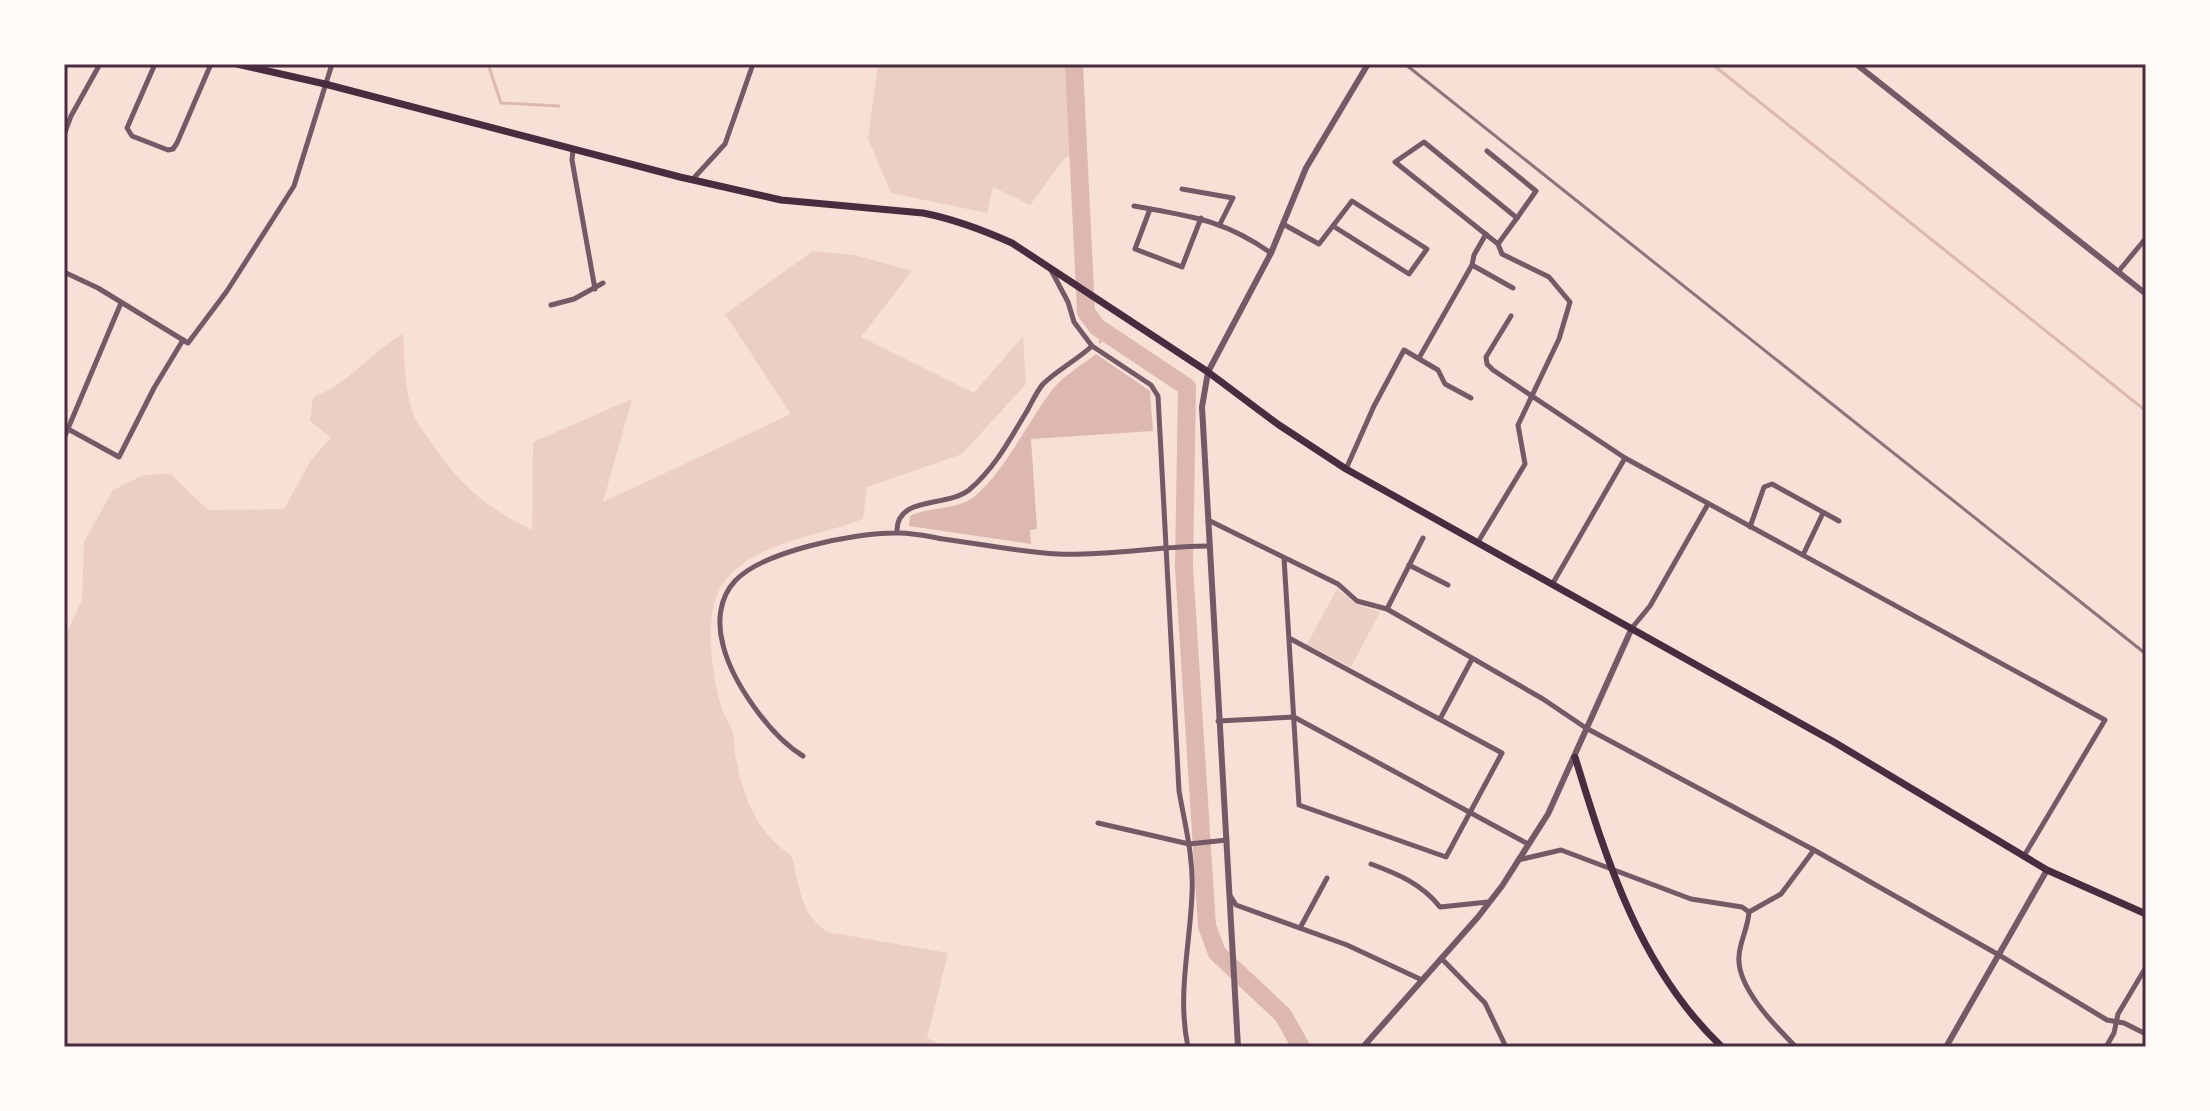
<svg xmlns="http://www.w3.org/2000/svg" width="2210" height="1111" font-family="Mulish,sans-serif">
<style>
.green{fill:#ebcfc5}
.water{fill:#dcb8b0}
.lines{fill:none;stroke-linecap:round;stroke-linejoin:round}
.stream{stroke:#dcb8b0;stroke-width:3}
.river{stroke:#dcb8b0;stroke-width:18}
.minor{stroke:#755966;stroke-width:5}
.tertiary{stroke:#755966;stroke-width:6}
.primary{stroke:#4a2c40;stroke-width:7}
.rail{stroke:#8f747c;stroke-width:3}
.neatline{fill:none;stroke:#4a2c40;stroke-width:3}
</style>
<rect width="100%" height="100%" fill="#f7e1d7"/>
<!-- green -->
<g class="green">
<polygon points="878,64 1070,64 1072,154 1064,159 1030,205 993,187 987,213 891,193 868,139"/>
<path d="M 813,251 L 855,255 L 912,271 L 861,337 L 974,393 L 1023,336 L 1026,384 L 962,454 L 867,487 L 863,519 C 819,536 762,541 729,576 C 701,604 711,671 721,706 C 724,716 731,724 733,734 C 735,742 734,751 736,759 C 744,798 757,834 792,856 C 799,886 801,916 828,932 L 948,953 L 927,1038 L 946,1047 L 64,1047 L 64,639 L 82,600 L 84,542 L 113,490 L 143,475 L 171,474 L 208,510 L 284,509 L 311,460 L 331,438 L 310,421 L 313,397 C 350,384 370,352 403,334 C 405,362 404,393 416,420 C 421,429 428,438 434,446 C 461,487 488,508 532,530 L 533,442 L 632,399 L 603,502 L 791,414 L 725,314 Z"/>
<polygon points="1337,589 1356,604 1380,612 1351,667 1307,644"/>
</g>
<!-- water -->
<path class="water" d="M 1096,354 L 1150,391 L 1153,431 L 1031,439 L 1037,529 L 1030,530 L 1031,544 L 909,526 L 910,516 C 930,506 957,511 975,496 C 1008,467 1026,424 1052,390 C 1063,376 1082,365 1096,354 Z"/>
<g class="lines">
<!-- stream -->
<g class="stream">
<polyline points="488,64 501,103 559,106"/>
<polyline points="1712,64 2146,411"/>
<polyline points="1100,342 1105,333"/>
</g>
<!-- river -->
<polyline class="river" points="1074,64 1086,312 1097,327 1187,387 1184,567 1207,926 1217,953 1283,1015 1301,1047"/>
<!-- minor -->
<g class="minor">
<polyline points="155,64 127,128 132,136 168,150 173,149 177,143 211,64"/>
<polyline points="64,135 71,116 100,64"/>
<polyline points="573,149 572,160 595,289"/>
<polyline points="1487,151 1536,191 1517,218"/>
<polyline points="692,180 725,144 753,64"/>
<polyline points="1182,189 1233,198 1220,224"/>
<path d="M 1134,206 C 1189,216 1223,219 1271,253"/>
<polyline points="1150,209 1135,249 1182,267 1201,218"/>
<polyline points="1283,224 1319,244 1352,201 1427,249 1409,274 1333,226"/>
<polyline points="1472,265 1513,288"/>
<path d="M 1051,270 L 1068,302 L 1074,322 L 1092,346 L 1151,385 L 1158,396 L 1179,791 C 1185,825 1194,859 1192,894 C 1190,946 1177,996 1188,1047"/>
<polyline points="64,272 98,288 188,343 227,291 294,186 332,64"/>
<polyline points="2118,272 2146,238"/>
<polyline points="551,305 574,299 603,283"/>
<polyline points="1511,316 1486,357 1487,364 1493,370 1625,458 2105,720 2024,856"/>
<polyline points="1419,358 1472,265 1474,255 1486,234"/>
<polyline points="68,429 119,457 154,388 183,340"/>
<polyline points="64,438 121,303"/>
<polyline points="1346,469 1374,406 1404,350 1438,370 1445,384 1471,398"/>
<polyline points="1208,520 1338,584 1357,601 1387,609 1543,699 1586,728 1814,850 1999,955 2107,1020 2124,1023 2146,1034"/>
<polyline points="1750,527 1764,487 1772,484 1839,521"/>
<path d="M 897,532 C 896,495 946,508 969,490 C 995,468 1010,439 1027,411 C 1032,402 1037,391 1043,384 C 1057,370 1077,360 1092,346"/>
<polyline points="1478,542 1525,464 1518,425 1559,339 1570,302 1549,277 1502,254 1498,244 1395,162 1424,142 1517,218 1498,244"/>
<polyline points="1803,555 1823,513"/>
<polyline points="1284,558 1299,805 1446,857 1502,753 1289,638"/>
<polyline points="1409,565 1448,585"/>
<polyline points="1553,583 1625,458"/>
<polyline points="1387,609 1423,538"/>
<polyline points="1631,629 1650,606 1708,504"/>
<polyline points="1440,719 1472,659"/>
<polyline points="1218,721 1294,717 1528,844"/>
<path d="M 803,756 C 770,736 732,682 723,645 C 717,623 719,598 735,581 C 763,551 854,533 895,533 C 911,532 927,536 943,539 C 981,544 1020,552 1058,554 C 1108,556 1159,546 1210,546"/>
<polyline points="1098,823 1189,844 1227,840"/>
<polyline points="1518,860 1561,850 1691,899 1742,907 1749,912"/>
<path d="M 1371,864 C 1398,874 1422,884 1440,907 L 1488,902"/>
<polyline points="1231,897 1236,905 1347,945 1422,980"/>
<path d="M 1749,912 C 1748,928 1740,941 1739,956 C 1736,987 1776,1027 1796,1047"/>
<polyline points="1749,912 1781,894 1814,850"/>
<polyline points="1300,928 1327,878"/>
<polyline points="1441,958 1485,1003 1506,1047"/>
<polyline points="2106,1047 2114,1033 2118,1014 2146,967"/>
</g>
<!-- tertiary -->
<g class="tertiary">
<polyline points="1856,64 2146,294"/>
<polyline points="1238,1047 1202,407 1208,372 1271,253 1306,168 1368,64"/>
<polyline points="1363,1047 1478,917 1502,886 1548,814 1631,630"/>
<polyline points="1946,1047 2047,870"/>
</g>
<!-- primary -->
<g class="primary">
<path d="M 237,64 L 325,84 L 680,177 L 781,200 L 923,213 C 954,219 983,230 1012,243 L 1208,372 L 1279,425 L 1346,469 L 1834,742 L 2047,870 L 2146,914"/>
<path d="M 1575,757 C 1607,862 1640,969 1722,1047"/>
</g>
<!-- rail -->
<polyline class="rail" points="1405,64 2146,654"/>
</g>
<!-- border -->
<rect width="2210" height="1111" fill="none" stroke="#fffaf5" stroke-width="132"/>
<rect x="66" y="66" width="2078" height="979" class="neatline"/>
</svg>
